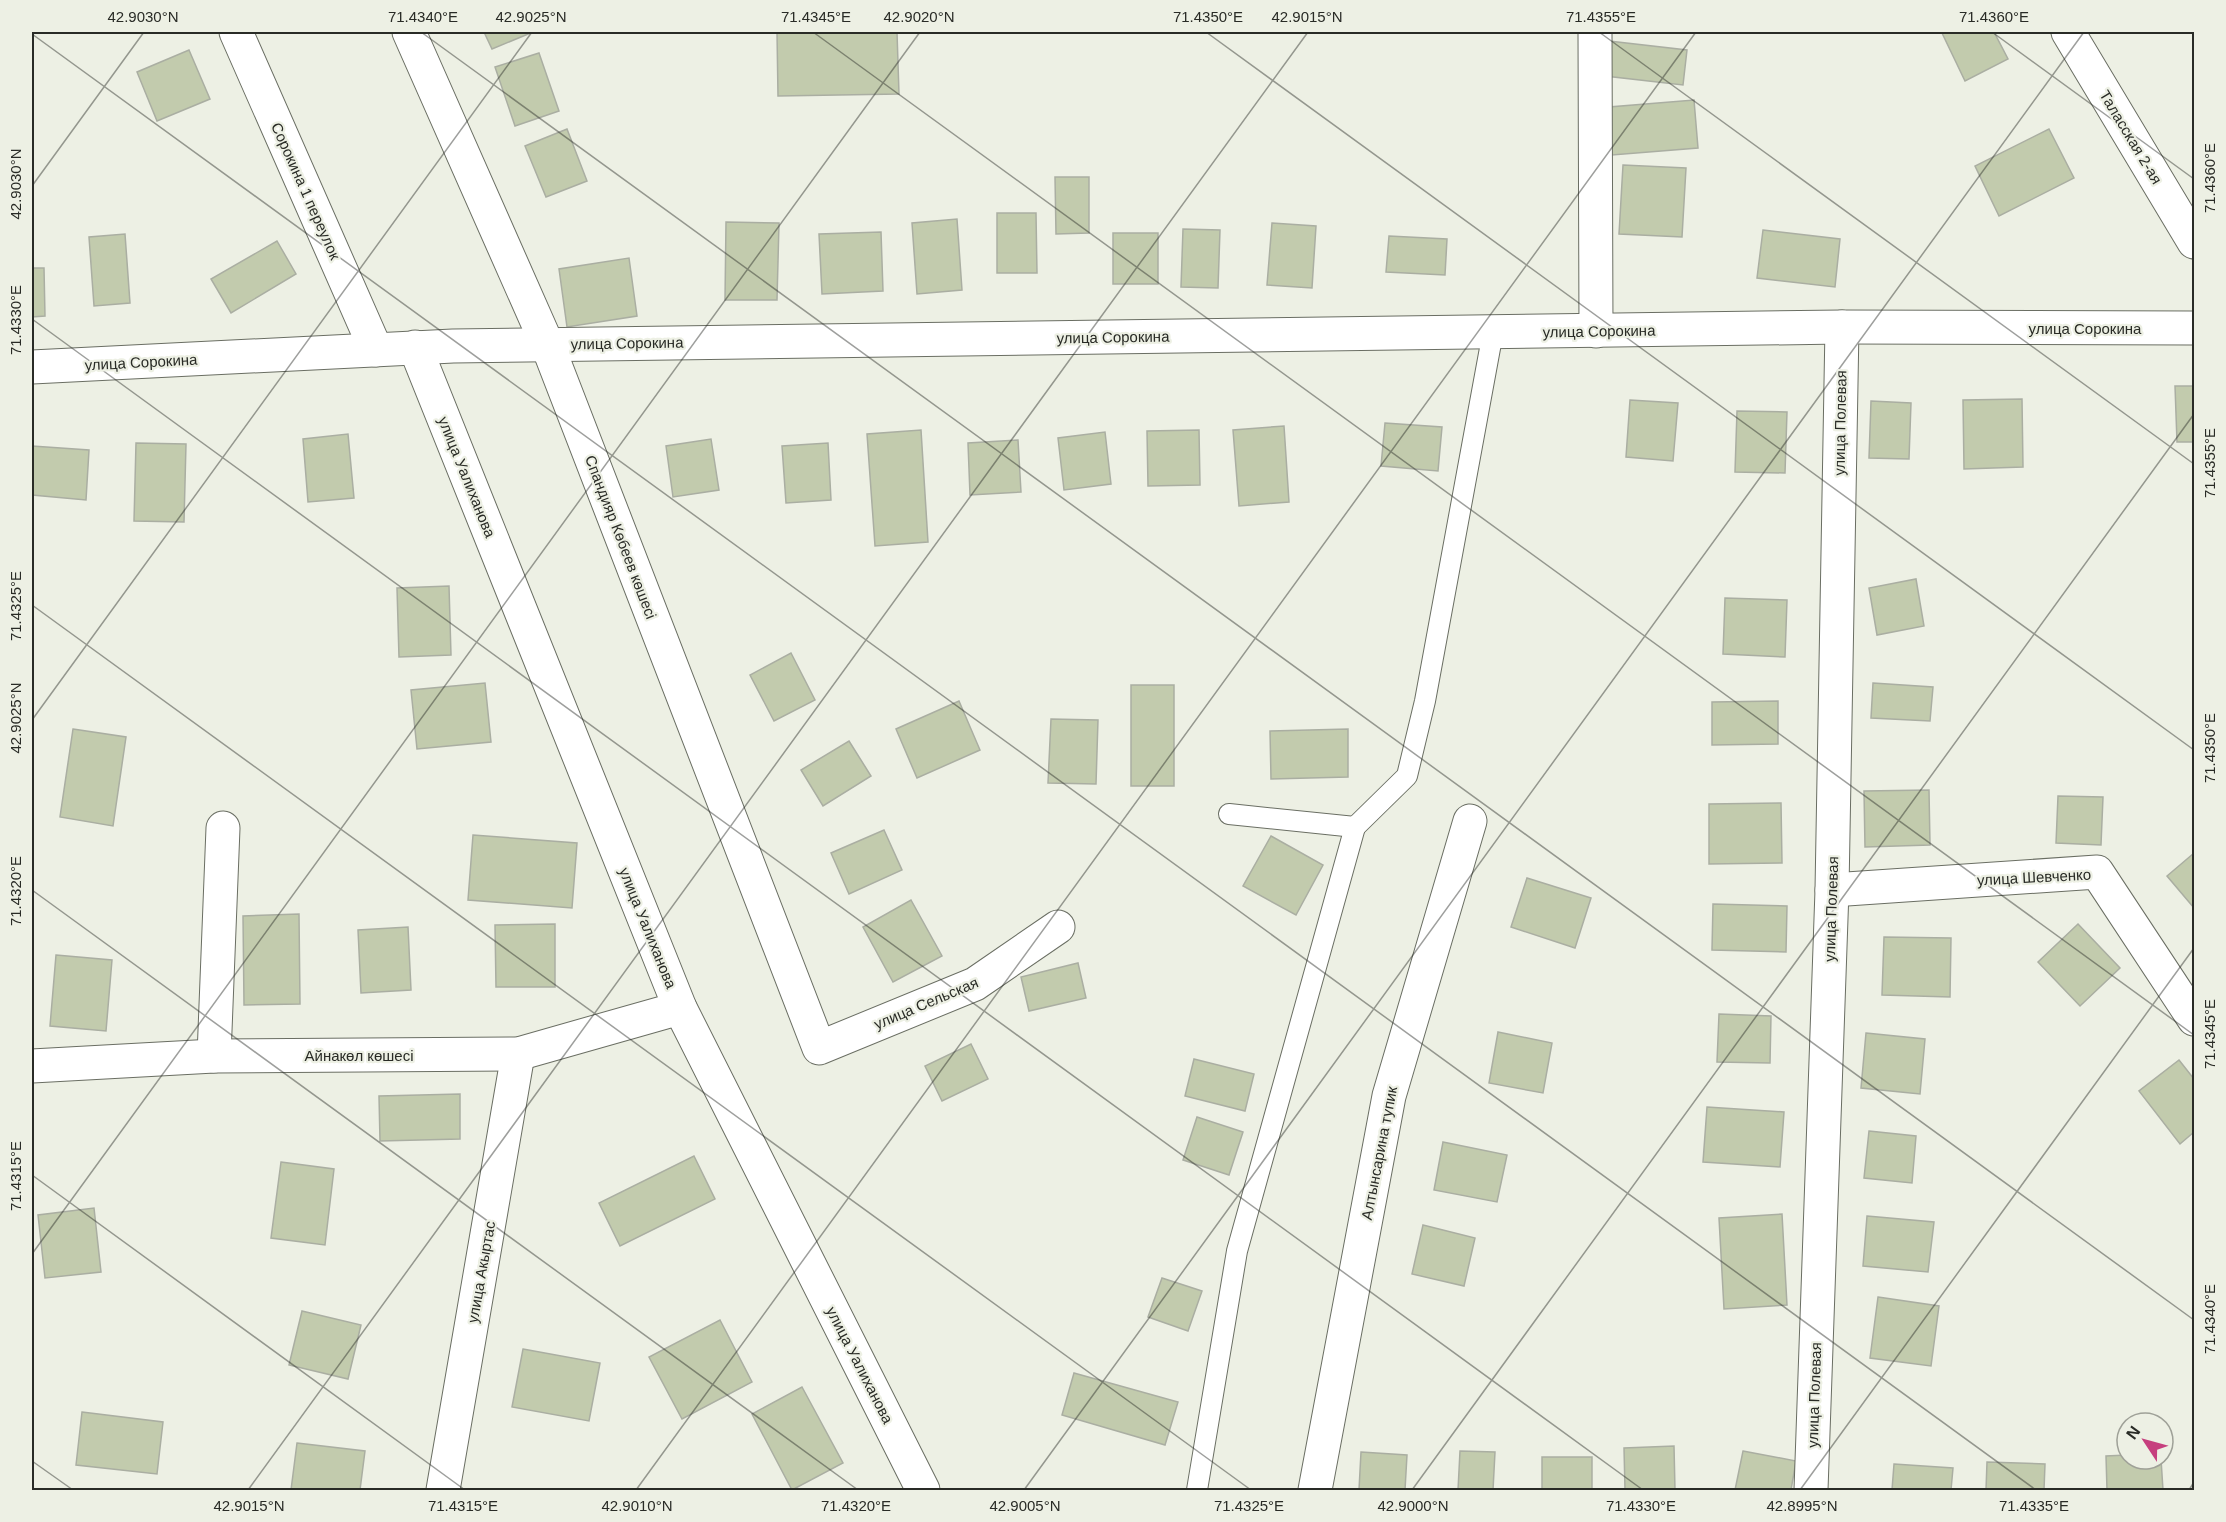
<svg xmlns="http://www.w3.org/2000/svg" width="2226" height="1522" font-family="Helvetica,sans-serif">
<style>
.building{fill:#c2cbad;stroke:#aaaea2;stroke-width:1.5}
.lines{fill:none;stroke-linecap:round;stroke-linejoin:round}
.lane-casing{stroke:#6a6e63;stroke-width:22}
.street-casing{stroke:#6a6e63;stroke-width:35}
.secondary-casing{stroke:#6a6e63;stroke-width:35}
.lane{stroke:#fff;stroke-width:20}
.street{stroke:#fff;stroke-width:33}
.secondary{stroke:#fff;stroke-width:33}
.ticks{fill:none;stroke:#292b26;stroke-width:1.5;stroke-opacity:0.45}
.labels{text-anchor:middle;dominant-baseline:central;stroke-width:4.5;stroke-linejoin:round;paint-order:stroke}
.street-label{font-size:15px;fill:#292b26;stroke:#edf0e4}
.neatline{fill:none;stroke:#292b26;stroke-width:2}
.ticks-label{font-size:15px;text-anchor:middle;fill:#292b26}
</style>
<rect width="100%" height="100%" fill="#edf0e4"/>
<!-- building -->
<g class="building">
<polygon points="484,32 533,32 492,49"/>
<polygon points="777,32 897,32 899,94 778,96"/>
<polygon points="1946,32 1994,32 2008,59 1965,81 1942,33"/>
<polygon points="1609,41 1687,50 1683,85 1605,76"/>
<polygon points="189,50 210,99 157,121 137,72"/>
<polygon points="539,53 559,111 515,126 495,67"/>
<polygon points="1694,100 1698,148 1612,155 1609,107"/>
<polygon points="567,129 587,181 546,197 525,146"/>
<polygon points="2049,129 2074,178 1999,216 1975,166"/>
<polygon points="1623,165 1686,168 1682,237 1619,234"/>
<polygon points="1055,177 1089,177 1089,233 1056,234"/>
<polygon points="997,213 1036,213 1037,273 997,273"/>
<polygon points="957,219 962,290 917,294 912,223"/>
<polygon points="726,222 779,223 777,300 725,300"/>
<polygon points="1272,223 1316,226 1312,288 1267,285"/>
<polygon points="1183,229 1220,230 1218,288 1181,287"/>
<polygon points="1763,230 1840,239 1835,287 1757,278"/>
<polygon points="881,232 883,291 822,294 819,234"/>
<rect x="1113" y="233" width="45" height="51"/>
<polygon points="125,234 130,303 94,306 89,237"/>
<polygon points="1389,236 1447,239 1445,275 1386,272"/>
<polygon points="277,241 296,274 231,313 211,279"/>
<polygon points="629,258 637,316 567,327 559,269"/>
<polygon points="32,268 44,268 45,316 32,317"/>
<polygon points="2175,386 2194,386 2194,442 2177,442"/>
<polygon points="2022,399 2023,467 1964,469 1963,400"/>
<polygon points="1630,400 1678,403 1673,461 1626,457"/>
<polygon points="1871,401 1911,403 1909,459 1869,458"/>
<polygon points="1737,411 1787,412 1785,473 1735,472"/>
<polygon points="1385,423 1442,427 1438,471 1381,466"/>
<polygon points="1284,426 1289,502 1239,506 1233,430"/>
<polygon points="921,430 928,542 875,546 867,434"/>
<polygon points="1199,430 1200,485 1148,486 1147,431"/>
<polygon points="1105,432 1111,484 1064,490 1058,438"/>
<polygon points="348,434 354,498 308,502 303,439"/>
<polygon points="711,439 719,490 673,497 666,446"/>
<polygon points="1018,440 1021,492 970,495 968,443"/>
<polygon points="136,443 186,444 184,522 134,521"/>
<polygon points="828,443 831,500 786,503 782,446"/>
<polygon points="32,446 89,450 86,500 32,495"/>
<polygon points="1916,579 1924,626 1877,635 1869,588"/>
<polygon points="449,586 451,655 399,657 397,588"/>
<polygon points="1725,598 1787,600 1785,657 1723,654"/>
<polygon points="791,653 815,700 774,721 750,675"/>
<polygon points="485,683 491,742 417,749 411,690"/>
<polygon points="1873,683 1933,687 1930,721 1871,718"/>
<rect x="1131" y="685" width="43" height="101"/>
<polygon points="959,701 980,750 917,778 896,729"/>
<polygon points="1778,701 1778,744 1712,745 1712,702"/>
<polygon points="1051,719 1098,720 1096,784 1048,783"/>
<polygon points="73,729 126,737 113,826 60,817"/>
<polygon points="1348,729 1348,777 1271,779 1270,731"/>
<polygon points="849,741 871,776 823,806 801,770"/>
<polygon points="1929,790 1930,845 1865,847 1864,791"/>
<polygon points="2058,796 2103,797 2101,845 2056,843"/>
<polygon points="1781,803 1782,863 1709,864 1709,804"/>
<polygon points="884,830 902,870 849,894 831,853"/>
<polygon points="473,835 577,843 572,908 468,900"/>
<polygon points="1271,836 1323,865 1296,915 1243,886"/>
<polygon points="2194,853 2194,908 2167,876"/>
<polygon points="1527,878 1591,898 1575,948 1511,927"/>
<polygon points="911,900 942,956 893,982 863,927"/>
<polygon points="1713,904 1787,906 1786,952 1712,950"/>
<polygon points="299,914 300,1004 244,1005 243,916"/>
<polygon points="555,924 555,987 496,987 495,925"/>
<polygon points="2078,924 2120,968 2080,1006 2038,962"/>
<polygon points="408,927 411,990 361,993 358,930"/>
<polygon points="1884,937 1951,938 1950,997 1882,995"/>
<polygon points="56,955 112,960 106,1031 50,1026"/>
<polygon points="1078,963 1086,998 1029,1011 1021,977"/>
<polygon points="1719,1014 1771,1016 1770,1063 1717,1062"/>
<polygon points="1498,1032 1552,1043 1543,1093 1489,1083"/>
<polygon points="1866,1033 1925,1039 1920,1094 1861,1088"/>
<polygon points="971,1044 988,1079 942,1101 925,1066"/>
<polygon points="1194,1059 1254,1074 1245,1111 1185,1096"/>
<polygon points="2179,1060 2194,1079 2194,1132 2180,1144 2139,1091"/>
<polygon points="460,1094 460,1139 380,1141 379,1096"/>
<polygon points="1707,1107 1784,1112 1780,1167 1703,1162"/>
<polygon points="1197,1117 1243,1132 1229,1175 1183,1160"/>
<polygon points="1869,1131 1916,1136 1912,1183 1864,1178"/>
<polygon points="1443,1142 1507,1155 1497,1202 1434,1190"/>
<polygon points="694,1156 715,1199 620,1246 599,1203"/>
<polygon points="281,1162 334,1169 325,1245 271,1238"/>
<polygon points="94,1208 101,1272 45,1278 38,1215"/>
<polygon points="1782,1214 1787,1305 1724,1309 1719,1218"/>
<polygon points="1867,1216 1934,1222 1928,1272 1863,1266"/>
<polygon points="1423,1225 1475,1238 1464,1286 1412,1274"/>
<polygon points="1162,1278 1202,1291 1188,1331 1148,1317"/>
<polygon points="1878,1297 1939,1306 1931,1366 1870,1358"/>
<polygon points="302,1311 361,1325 348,1379 289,1365"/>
<polygon points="720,1320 752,1382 682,1419 649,1357"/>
<polygon points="523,1349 600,1363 589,1421 512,1407"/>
<polygon points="1074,1373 1178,1402 1165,1445 1062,1415"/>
<polygon points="802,1387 843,1463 792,1490 752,1414"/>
<polygon points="82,1412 163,1422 157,1474 76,1465"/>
<polygon points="297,1443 365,1451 360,1490 291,1490"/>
<polygon points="1674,1446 1675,1490 1625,1490 1624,1448"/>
<polygon points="1460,1451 1495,1452 1493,1490 1458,1490"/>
<polygon points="1743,1451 1796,1461 1791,1490 1735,1490"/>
<polygon points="1361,1452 1407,1455 1405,1490 1359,1490"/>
<polygon points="2127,1455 2127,1459 2161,1459 2163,1490 2107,1490 2106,1456"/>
<rect x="1542" y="1457" width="50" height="33"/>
<polygon points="1987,1462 2045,1464 2044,1490 1986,1490"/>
<polygon points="1894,1464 1953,1468 1951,1490 1892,1490"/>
</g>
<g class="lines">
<!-- lane casing -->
<g class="lane-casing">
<g id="lane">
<polyline points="1229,814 1355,827 1407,776 1425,701 1493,332"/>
<polyline points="1197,1490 1237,1251 1355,827"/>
</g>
</g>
<!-- street casing -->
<g class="street-casing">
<g id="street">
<polyline points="236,32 376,350"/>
<polyline points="409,32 547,344 819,1048 975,984 1058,927"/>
<polyline points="1595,32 1596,331"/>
<polyline points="415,347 680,1008 923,1490"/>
<polyline points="32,367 453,346 1842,327 2194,328"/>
<polyline points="1832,890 2097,872 2194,1019"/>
<polyline points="214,1056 223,828"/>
<polyline points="32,1066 214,1056 518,1054 680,1008"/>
<polyline points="443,1490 518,1054"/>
<polyline points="1315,1490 1389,1096 1470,821"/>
<polyline points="1811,1490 1832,890 1842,327"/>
</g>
</g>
<!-- secondary casing -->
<g class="secondary-casing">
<polyline id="secondary" points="2068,32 2194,242"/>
</g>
<!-- lane -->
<use href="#lane" class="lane"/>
<!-- street -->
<use href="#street" class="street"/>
<!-- secondary -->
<use href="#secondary" class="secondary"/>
</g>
<!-- ticks -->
<path class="ticks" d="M 421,32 L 2194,1320M 813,32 L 2194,1035M 1206,32 L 2194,750M 1599,32 L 2194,464M 1992,32 L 2194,179M 32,34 L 2036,1490M 32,186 L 144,32M 32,319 L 1643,1490M 32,605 L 1251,1490M 32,720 L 532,32M 32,890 L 858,1490M 32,1175 L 465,1490M 32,1254 L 920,32M 32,1461 L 73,1490M 248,1490 L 1308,32M 636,1490 L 1696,32M 1024,1490 L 2084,32M 1412,1490 L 2194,414M 1800,1490 L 2194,948M 2189,1490 L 2194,1482"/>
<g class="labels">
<!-- street labels -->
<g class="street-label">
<text transform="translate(2131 137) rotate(59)">Таласская 2-ая</text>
<text transform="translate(306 191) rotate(66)">Сорокина 1 переулок</text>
<text x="2085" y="328">улица Сорокина</text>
<text transform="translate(1599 331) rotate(-1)">улица Сорокина</text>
<text transform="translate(1113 337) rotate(-1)">улица Сорокина</text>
<text transform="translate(627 343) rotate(-1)">улица Сорокина</text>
<text transform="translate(141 362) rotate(-3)">улица Сорокина</text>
<text transform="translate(1840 423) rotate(-89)">улица Полевая</text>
<text transform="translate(467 477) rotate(68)">улица Уалиханова</text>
<text transform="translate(621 537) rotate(69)">Спандияр Көбеев көшесі</text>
<text transform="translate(2034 877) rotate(-3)">улица Шевченко</text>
<text transform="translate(1831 909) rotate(-88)">улица Полевая</text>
<text transform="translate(648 928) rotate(68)">улица Уалиханова</text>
<text transform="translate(926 1003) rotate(-23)">улица Сельская</text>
<text x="359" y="1055">Айнакөл көшесі</text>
<text transform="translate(1379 1153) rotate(-79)">Алтынсарина тупик</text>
<text transform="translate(481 1272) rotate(-80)">улица Акыртас</text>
<text transform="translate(860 1365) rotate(63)">улица Уалиханова</text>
<text transform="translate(1814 1395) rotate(-88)">улица Полевая</text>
</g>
</g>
<!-- border -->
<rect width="2226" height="1522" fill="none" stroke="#edf0e4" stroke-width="66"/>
<!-- north arrow -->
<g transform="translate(2145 1441) rotate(306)"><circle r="28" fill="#edf0e4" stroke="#9fa198" stroke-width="1.5"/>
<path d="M0-4.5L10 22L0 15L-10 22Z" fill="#c63f7e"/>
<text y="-9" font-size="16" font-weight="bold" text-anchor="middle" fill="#292b26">N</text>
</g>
<rect x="33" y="33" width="2160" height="1456" class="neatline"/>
<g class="ticks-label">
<text x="143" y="22">42.9030°N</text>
<text x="423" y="22">71.4340°E</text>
<text x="531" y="22">42.9025°N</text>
<text x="816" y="22">71.4345°E</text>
<text x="919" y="22">42.9020°N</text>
<text x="1208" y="22">71.4350°E</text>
<text x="1307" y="22">42.9015°N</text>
<text x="1601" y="22">71.4355°E</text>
<text x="1994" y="22">71.4360°E</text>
<text transform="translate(2210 178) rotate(-90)" y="5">71.4360°E</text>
<text transform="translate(16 184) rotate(-90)" y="5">42.9030°N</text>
<text transform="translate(16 320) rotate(-90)" y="5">71.4330°E</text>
<text transform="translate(2210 463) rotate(-90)" y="5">71.4355°E</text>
<text transform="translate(16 606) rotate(-90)" y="5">71.4325°E</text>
<text transform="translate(16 718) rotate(-90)" y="5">42.9025°N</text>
<text transform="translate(2210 748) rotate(-90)" y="5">71.4350°E</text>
<text transform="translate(16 891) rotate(-90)" y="5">71.4320°E</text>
<text transform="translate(2210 1034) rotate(-90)" y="5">71.4345°E</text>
<text transform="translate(16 1176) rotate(-90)" y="5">71.4315°E</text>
<text transform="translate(2210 1319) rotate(-90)" y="5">71.4340°E</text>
<text x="249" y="1511">42.9015°N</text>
<text x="463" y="1511">71.4315°E</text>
<text x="637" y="1511">42.9010°N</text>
<text x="856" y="1511">71.4320°E</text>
<text x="1025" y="1511">42.9005°N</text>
<text x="1249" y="1511">71.4325°E</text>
<text x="1413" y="1511">42.9000°N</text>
<text x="1641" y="1511">71.4330°E</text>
<text x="1802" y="1511">42.8995°N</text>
<text x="2034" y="1511">71.4335°E</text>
</g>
</svg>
